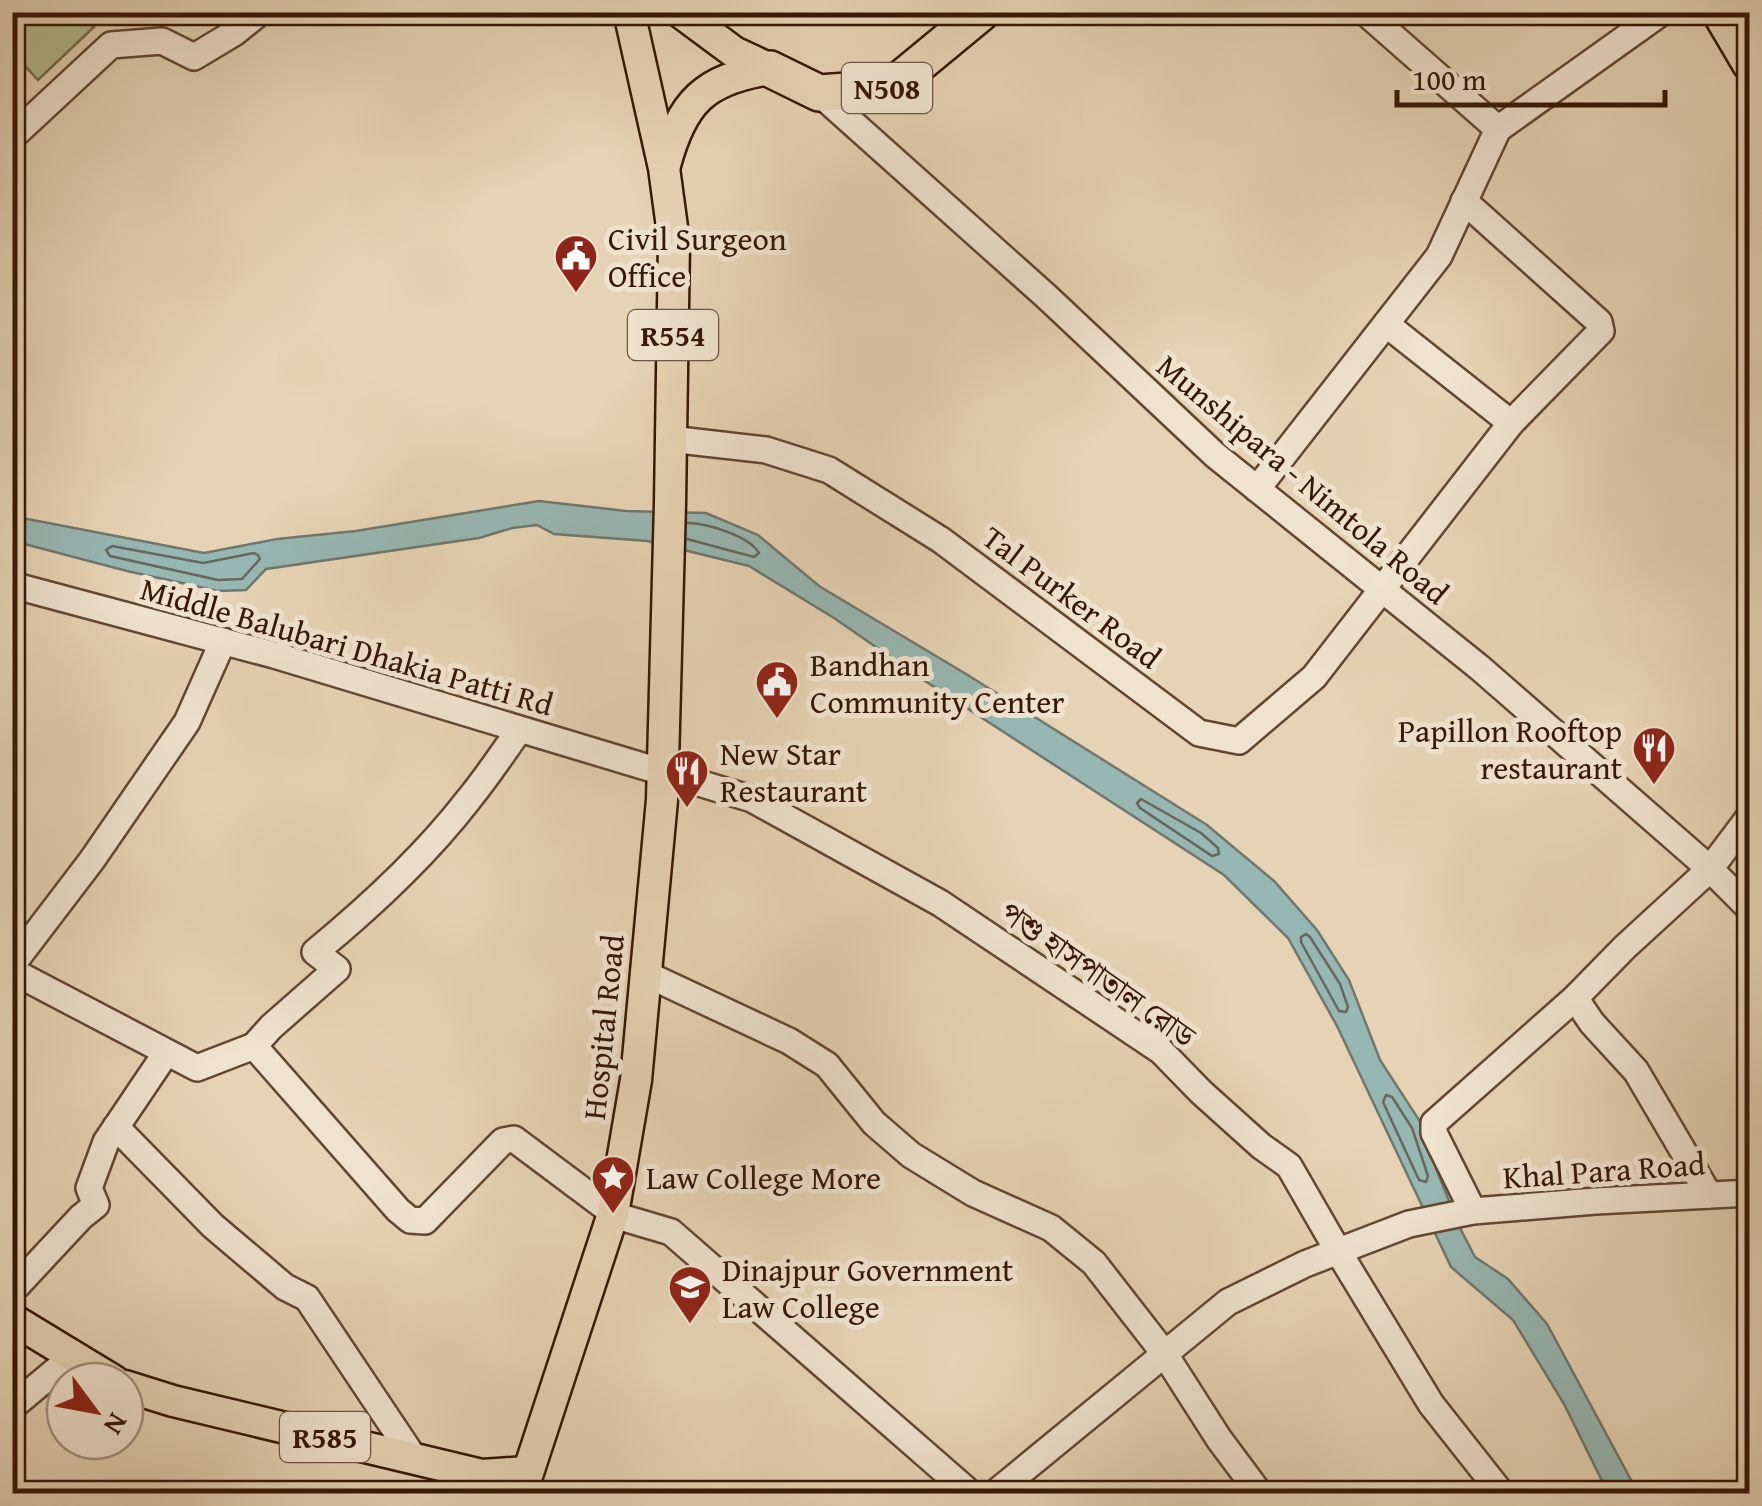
<svg xmlns="http://www.w3.org/2000/svg" width="1762" height="1506" font-family="'Gentium Book Plus','Noto Serif Bengali',serif">
<style>
.green{fill:#b3bc8e;stroke:#756a4a;stroke-width:2.5}
.water{fill:#97b7b3;stroke:#71776e;stroke-width:2.5}
.lines{fill:none;stroke-linecap:round;stroke-linejoin:round}
.shore{stroke:#67675c;stroke-width:2.5}
.minor-casing{stroke:#634632;stroke-width:30}
.major-casing{stroke:#371706;stroke-width:35}
.highway-casing{stroke:#371706;stroke-width:40}
.minor{stroke:#efe2cf;stroke-width:25}
.major{stroke:#e6d3b5;stroke-width:30}
.highway{stroke:#e6d3b5;stroke-width:35}
.labels{text-anchor:middle;dominant-baseline:central;stroke-width:10;stroke-linejoin:round;paint-order:stroke}
.shield{fill:#efe2cf;stroke:#6e5442;stroke-width:2.5}
.shield-label{font-size:30px;font-weight:bold;fill:#371706}
.poi-label{font-size:32px;fill:#371706;stroke:#efe2cf;text-anchor:start}
.street-label{font-size:32px;fill:#371706;stroke:#efe2cf}
</style>
<rect width="100%" height="100%" fill="#e6d3b5"/>
<filter id="stains"><feTurbulence type="fractalNoise" baseFrequency=".002" numOctaves="4"/><feColorMatrix values="0 0 0 0 .2 0 0 0 0 .09 0 0 0 0 .02 0 0 0 .5 -.17"/></filter>
<radialGradient id="worn" r=".72"><stop offset=".6" stop-color="#630" stop-opacity="0"/><stop offset="1" stop-color="#630" stop-opacity=".3"/></radialGradient>
<!-- green -->
<polygon class="green" points="13,12 80,13 94,27 38,80 13,53"/>
<!-- water -->
<polygon class="water" points="539,501 626,511 706,513 758,535 819,586 966,674 1207,825 1274,881 1317,930 1349,980 1380,1060 1421,1123 1439,1176 1460,1228 1475,1257 1508,1279 1547,1324 1638,1493 1608,1493 1564,1404 1513,1320 1451,1267 1337,1026 1288,938 1224,875 925,681 834,618 749,566 647,541 554,534 537,525 512,528 479,538 266,569 246,590 218,591 127,571 13,541 12,516 204,553 277,539 356,531"/>
<g class="lines">
<!-- shore -->
<g class="shore">
<path d="M 687,539 L 754,557 L 759,553 C 749,536 707,523 687,523"/>
<polygon points="112,546 203,563 254,553 258,555 260,559 242,579 218,580 110,556 106,550"/>
<polygon points="1141,799 1201,833 1218,848 1219,854 1212,856 1140,808 1137,803"/>
<polygon points="1306,934 1310,937 1340,984 1348,1007 1346,1012 1339,1011 1301,942 1301,937"/>
<polygon points="1386,1095 1392,1097 1412,1128 1428,1176 1426,1182 1419,1180 1383,1102"/>
</g>
<!-- minor casing -->
<g class="minor-casing">
<g id="minor">
<polyline points="1365,12 1498,129"/>
<polyline points="819,93 1047,297 1215,455 1480,668 1710,869 1750,909"/>
<polyline points="12,137 111,45 162,41 194,57 234,33 260,12"/>
<polyline points="1386,324 1511,423"/>
<polyline points="670,439 766,450 829,470 941,540 1199,733 1239,741 1314,677 1511,423 1601,331 1599,322 1464,201"/>
<polyline points="1257,489 1439,256 1498,129 1662,12"/>
<polyline points="12,585 274,655 752,799 940,903 1161,1051 1201,1092 1261,1146 1289,1166 1338,1251 1431,1404 1502,1494"/>
<polyline points="12,965 92,860 187,722 223,641"/>
<polyline points="12,971 197,1068 254,1046 398,1210 410,1220 425,1221 503,1141 514,1139 617,1216 671,1232 971,1494"/>
<polyline points="646,974 789,1041 827,1065 874,1123 911,1155 973,1193 1051,1228 1094,1263 1164,1353 1219,1439 1260,1494"/>
<path d="M 254,1046 L 271,1027 L 337,969 L 315,952 C 371,906 425,856 469,799 C 487,777 503,753 519,730"/>
<polyline points="116,1127 213,1226 285,1287 307,1298 416,1461"/>
<polyline points="1709,1195 1636,1071 1592,1023 1575,998 1625,947 1710,869 1750,816"/>
<polyline points="1473,1211 1434,1133 1434,1123 1575,998"/>
<polyline points="12,1291 81,1217 96,1205 89,1188 106,1142 166,1053"/>
<polyline points="12,1407 72,1357"/>
<polyline points="994,1494 1228,1302 1305,1264 1409,1224 1473,1211 1596,1201 1750,1193"/>
</g>
</g>
<!-- major casing -->
<g class="major-casing">
<g id="major">
<polyline points="680,12 734,52 770,69"/>
<path d="M 665,165 C 682,102 704,79 770,69"/>
<polyline points="12,1319 114,1381"/>
<polyline points="125,1386 173,1401 482,1475 526,1472"/>
<polyline points="521,1494 613,1214 636,1080 662,800 670,503 674,242 664,168 629,12"/>
</g>
</g>
<!-- highway casing -->
<g class="highway-casing">
<g id="highway">
<polyline points="1720,12 1750,63"/>
<polyline points="770,69 819,93 890,88 982,12"/>
</g>
</g>
<!-- minor -->
<use href="#minor" class="minor"/>
<!-- major -->
<use href="#major" class="major"/>
<!-- highway -->
<use href="#highway" class="highway"/>
</g>
<!-- icons -->
<defs>
<g id="civic-pin" transform="scale(2.25)"><path d="M0 17L-7.5 6A9.5 9.5 0 1 1 7.5 6Z" fill="#8f2418" stroke="#efe2cf"/><path d="M-.6-6.5H3V-4.5H.6V-3L4-1V1h2V6H-6V1h2V-1L-.6-3ZM-1.2 2.5V6h2.4V2.5Z" fill="#fff"/></g>
<g id="restaurant-pin" transform="scale(2.25)"><path d="M0 17L-7.5 6A9.5 9.5 0 1 1 7.5 6Z" fill="#8f2418" stroke="#efe2cf"/><path d="M-5-6h1v4h1v-4h1v4h1v-4h1v5L-1.5 .5V6h-2V.5L-5-1ZM5-6V6H3V1.5H1.5Q1.5-4 5-6Z" fill="#fff"/></g>
<g id="sight-pin" transform="scale(2.25)"><path d="M0 17L-7.5 6A9.5 9.5 0 1 1 7.5 6Z" fill="#8f2418" stroke="#efe2cf"/><path d="M0-6L1.8-2.2L6-1.7L2.9 1.2L3.7 5.4L0 3.3L-3.7 5.4L-2.9 1.2L-6-1.7L-1.8-2.2Z" fill="#fff"/></g>
<g id="school-pin" transform="scale(2.25)"><path d="M0 17L-7.5 6A9.5 9.5 0 1 1 7.5 6Z" fill="#8f2418" stroke="#efe2cf"/><path d="M0-5L7-2L0 1L-7-2ZM-4 1L0 2.5L4 1V4Q0 6-4 4Z" fill="#fff"/></g>
</defs>
<g fill-rule="evenodd">
<use href="#civic-pin" x="576" y="256"/>
<use href="#civic-pin" x="777" y="682"/>
<use href="#restaurant-pin" x="1654" y="748"/>
<use href="#restaurant-pin" x="687" y="771"/>
<use href="#sight-pin" x="613" y="1177"/>
<use href="#school-pin" x="690" y="1287"/>
</g>
<g class="labels">
<!-- shield labels -->
<g class="shield">
<rect x="842" y="63" width="90" height="50" rx="8"/>
<rect x="628" y="310" width="90" height="50" rx="8"/>
<rect x="280" y="1412" width="90" height="50" rx="8"/>
</g>
<g class="shield-label">
<text x="887" y="88">N508</text>
<text x="673" y="335">R554</text>
<text x="325" y="1437">R585</text>
</g>
<!-- poi labels -->
<g class="poi-label">
<text x="608" y="238">Civil Surgeon<tspan x="608" dy="37">Office</tspan></text>
<text x="810" y="664">Bandhan<tspan x="810" dy="37">Community Center</tspan></text>
<text x="1622" y="730" text-anchor="end">Papillon Rooftop<tspan x="1622" dy="37">restaurant</tspan></text>
<text x="720" y="753">New Star<tspan x="720" dy="37">Restaurant</tspan></text>
<text x="646" y="1177">Law College More</text>
<text x="722" y="1269">Dinajpur Government<tspan x="722" dy="37">Law College</tspan></text>
</g>
<!-- street labels -->
<g class="street-label">
<text transform="translate(1303 479) rotate(40)">Munshipara - Nimtola Road</text>
<text transform="translate(1072 597) rotate(37)">Tal Purker Road</text>
<text transform="translate(347 646) rotate(16)">Middle Balubari Dhakia Patti Rd</text>
<text transform="translate(1098 974) rotate(35)">পশু হাসপাতাল রোড</text>
<text transform="translate(603 1027) rotate(-84)">Hospital Road</text>
<text transform="translate(1604 1170) rotate(-4)">Khal Para Road</text>
</g>
</g>
<!-- margin -->
<rect width="1762" height="1506" fill="none" stroke="#e6d3b5" stroke-width="50"/>
<rect x="15" y="15" width="1732" height="1476" fill="none" stroke="#371706" stroke-width="5"/>
<rect x="25" y="25" width="1712" height="1456" fill="none" stroke="#371706" stroke-width="2.5"/>
<!-- north arrow -->
<g transform="translate(95 1411) rotate(122)"><circle r="48" fill="#efe2cf" stroke="#a5917f" stroke-width="2.5"/>
<path d="M0-8L18 38L0 25L-18 38Z" fill="#8f2418"/>
<text y="-15" font-size="28" font-weight="bold" text-anchor="middle" fill="#371706">N</text>
</g>
<!-- scale -->
<path d="M1397 90v15h268v-15" fill="none" stroke="#371706" stroke-width="5"/>
<text x="1412" y="90" font-size="30" fill="#371706" stroke="#efe2cf" stroke-width="8" paint-order="stroke">100 m</text>
<rect width="100%" height="100%" filter="url(#stains)"/>
<rect width="100%" height="100%" fill="url(#worn)"/>
</svg>
